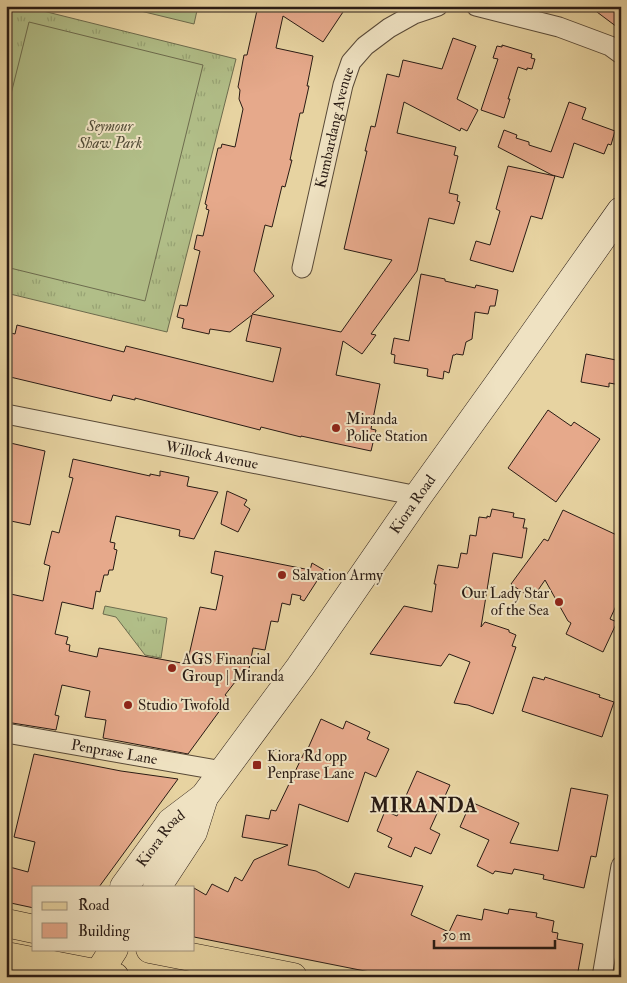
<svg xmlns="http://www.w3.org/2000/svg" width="627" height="983" font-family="'IM FELL Double Pica',serif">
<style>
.grass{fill:url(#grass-tufts);stroke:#6d6c4e}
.garden{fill:#b1be88;stroke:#6d6c4e}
.building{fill:#e6a98b;stroke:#291b14}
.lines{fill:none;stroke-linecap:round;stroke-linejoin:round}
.minor-casing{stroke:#584937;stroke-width:21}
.secondary-casing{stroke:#291b14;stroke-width:29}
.primary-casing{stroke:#291b14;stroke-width:29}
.minor{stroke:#efe2c2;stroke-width:19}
.secondary{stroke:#efe2c2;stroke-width:28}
.primary{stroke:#e7d3a1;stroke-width:28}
.poi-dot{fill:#8f2418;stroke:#efe2c2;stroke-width:2}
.labels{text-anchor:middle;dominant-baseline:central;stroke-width:4;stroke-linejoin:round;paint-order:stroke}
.park-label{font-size:15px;font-style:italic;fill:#524c37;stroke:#efe2c2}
.street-label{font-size:15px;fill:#291b14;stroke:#efe2c2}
.poi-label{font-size:15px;fill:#291b14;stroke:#efe2c2;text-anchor:start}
.district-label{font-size:20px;font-weight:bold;letter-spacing:1px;fill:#291b14;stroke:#efe2c2}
</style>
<defs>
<pattern id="grass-tufts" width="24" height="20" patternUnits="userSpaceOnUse" patternTransform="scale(1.25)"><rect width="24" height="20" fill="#b1be88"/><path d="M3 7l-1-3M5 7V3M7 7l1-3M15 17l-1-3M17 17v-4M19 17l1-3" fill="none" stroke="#98a374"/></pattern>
</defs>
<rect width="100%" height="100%" fill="#e7d3a1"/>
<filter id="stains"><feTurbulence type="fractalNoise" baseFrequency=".004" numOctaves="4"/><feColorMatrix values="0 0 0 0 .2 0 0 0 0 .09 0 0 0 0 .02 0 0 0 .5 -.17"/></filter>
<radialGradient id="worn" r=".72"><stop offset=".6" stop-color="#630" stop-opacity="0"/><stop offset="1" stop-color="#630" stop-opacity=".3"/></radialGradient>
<!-- grass -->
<g class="grass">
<polygon points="6,6 23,6 236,59 167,332 6,293"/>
<polygon points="105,606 167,618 161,658 145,655 116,617 103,614"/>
</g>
<!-- garden -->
<g class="garden">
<polygon points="120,6 198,6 194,24"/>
<polygon points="29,22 203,65 145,301 6,267 6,114"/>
</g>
<!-- building -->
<g class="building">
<polygon points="258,6 347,6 323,42 283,16 276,48 313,56 307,86 309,86 303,113 300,113 290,160 292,160 285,187 282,186 272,227 265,225 254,271 274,296 252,314 341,332 392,260 344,249 367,151 365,151 371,126 375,127 387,74 399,77 403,60 442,69 453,38 476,46 457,99 478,110 467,131 461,128 460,131 404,102 397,133 456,147 454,155 458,156 449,193 458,195 457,201 460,202 454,224 429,218 417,271 371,334 376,335 362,354 343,341 336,375 380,384 371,429 376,430 371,451 301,436 301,437 261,427 260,430 135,398 135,400 113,395 111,401 6,376 6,332 15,334 17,325 124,352 126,346 273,382 281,348 246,341 252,315 230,332 210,329 209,334 182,328 184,319 177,317 180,305 187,306 200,251 194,249 197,235 203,236 209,210 206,209 207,205 205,204 218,148 221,148 222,144 235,147 243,109 239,99 240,90 238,87 244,55 247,55"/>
<polygon points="589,6 621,6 621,30"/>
<polygon points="502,45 532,54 531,58 535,59 532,69 527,68 527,70 518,67 508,99 510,99 504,118 481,110 498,59 493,58 497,46 502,47"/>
<polygon points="569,102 586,108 582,119 615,131 611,145 608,144 604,154 574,143 563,178 552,175 498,147 504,130 517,135 516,138 529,142 529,145 551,152"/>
<polygon points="508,166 555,176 542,219 531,216 513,272 470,260 476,241 490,245 500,211 496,209"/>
<polygon points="421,274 445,279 445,281 475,288 476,285 498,290 495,306 490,306 488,314 475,312 472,339 466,342 463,355 456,354 455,355 453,355 449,373 444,371 443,379 427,376 428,369 394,363 395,355 391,354 394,338 409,341"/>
<polygon points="586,354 621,361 621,385 609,383 609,387 581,382"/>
<polygon points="548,410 571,426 574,422 600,439 556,502 508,468"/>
<polygon points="6,442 45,451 30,525 6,520"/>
<polygon points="73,459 150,476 150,474 160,476 160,471 189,477 187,486 218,492 194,539 179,536 180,530 116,516 110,542 115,543 114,549 117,550 113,570 109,570 108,575 104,575 100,592 96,591 93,609 62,602 55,634 68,637 66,644 70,645 69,651 97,657 99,648 187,664 200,607 216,610 223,576 211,573 215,551 310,570 312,563 324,570 304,601 300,599 301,596 292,594 290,605 282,603 278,622 271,621 265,650 253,648 248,674 242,673 225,695 229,698 188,754 103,738 106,720 85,717 90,691 62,685 55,715 59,716 56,730 6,722 6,593 43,601 50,566 44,564 52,531 59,533 73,478 69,477"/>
<polygon points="227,491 247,500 244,505 250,509 238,532 221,524"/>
<polygon points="492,509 514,513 513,517 525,519 523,528 527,528 522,558 493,553 481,627 485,622 509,630 509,632 516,635 512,646 516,647 493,714 468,705 454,703 470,662 449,654 441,666 370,654 404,606 432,612 436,584 434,584 438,565 458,568 461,553 467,554 470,535 476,536 479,517 487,518 487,516 490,517"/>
<polygon points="563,510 621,537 621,595 610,619 617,622 603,652 566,634 571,623 568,621 545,580 532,599 511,584 544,539 548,541"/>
<polygon points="533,677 544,680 545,677 600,695 599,697 614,702 602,737 522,711"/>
<polygon points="321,719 343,729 346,721 370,732 367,739 389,749 376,777 365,772 348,822 299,804 288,865 316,871 349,888 355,873 423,886 411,915 449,932 457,915 482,920 484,909 508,914 509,909 537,913 536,917 554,921 552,932 558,933 557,939 583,944 577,977 395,977 194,937 194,888 206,895 212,884 228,892 235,877 242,881 254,860 288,845 242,837 246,815 269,819 271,810 276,811 304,753 306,753"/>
<polygon points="34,754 121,771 178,779 99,887 34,887 34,908 6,902 6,866 28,872 35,842 14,837"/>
<polygon points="417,771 450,785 430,829 440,834 431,854 415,847 411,857 388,847 392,838 377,831 385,811 397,816"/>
<polygon points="571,788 608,795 596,857 591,856 584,888 543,879 544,875 514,869 512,874 495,871 493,874 477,866 489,840 460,827 471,802 519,823 510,843 558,851"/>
</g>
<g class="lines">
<!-- minor casing -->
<g class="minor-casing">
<g id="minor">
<polyline points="476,6 559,27 610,46 621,54"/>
<path id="s1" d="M 302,268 L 343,85 L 351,62 L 365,46 L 389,28 L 414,14 L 438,6"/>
<path id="s2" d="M 6,414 L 418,496"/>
<path id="s3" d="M 6,733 L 223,771"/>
<polyline points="602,977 621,866"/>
</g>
</g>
<!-- secondary casing -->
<g class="secondary-casing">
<g id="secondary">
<path id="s4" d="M 124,887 L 171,822 L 204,797 L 300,667 L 418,496 L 497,386 L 621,211"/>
<polyline points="157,887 193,832 204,797"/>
</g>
</g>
<!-- primary casing -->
<g class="primary-casing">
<g id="primary">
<polyline points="6,923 34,929"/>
<polyline points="150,949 293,977"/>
<polyline points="6,956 115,977"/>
<polyline points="98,974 114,949"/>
</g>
</g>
<!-- minor -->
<use href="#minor" class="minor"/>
<!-- secondary -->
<use href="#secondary" class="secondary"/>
<!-- primary -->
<use href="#primary" class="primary"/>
</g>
<!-- markers -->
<g class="poi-dot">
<circle cx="336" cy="428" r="5"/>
<circle cx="282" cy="575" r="5"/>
<circle cx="559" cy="602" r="5"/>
<circle cx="172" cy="668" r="5"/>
<circle cx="128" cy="705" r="5"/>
<rect x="252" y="760" width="10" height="10" rx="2.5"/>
</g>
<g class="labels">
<!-- park labels -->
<g class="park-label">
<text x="110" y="126">Seymour<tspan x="110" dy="17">Shaw Park</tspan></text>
</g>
<!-- street labels -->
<g class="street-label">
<text stroke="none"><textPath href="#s1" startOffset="144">Kumbardang Avenue</textPath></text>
<text stroke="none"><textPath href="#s2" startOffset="210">Willock Avenue</textPath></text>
<text stroke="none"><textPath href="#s4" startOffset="481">Kiora Road</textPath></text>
<text stroke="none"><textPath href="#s3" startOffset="110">Penprase Lane</textPath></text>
<text stroke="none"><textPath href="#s4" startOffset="61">Kiora Road</textPath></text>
</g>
<!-- poi labels -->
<g class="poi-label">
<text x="346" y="419">Miranda<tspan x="346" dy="17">Police Station</tspan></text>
<text x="292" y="575">Salvation Army</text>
<text x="549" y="593" text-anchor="end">Our Lady Star<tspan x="549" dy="17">of the Sea</tspan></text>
<text x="182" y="659">AGS Financial<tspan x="182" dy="17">Group | Miranda</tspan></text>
<text x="138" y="705">Studio Twofold</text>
<text x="267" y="756">Kiora Rd opp<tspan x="267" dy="17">Penprase Lane</tspan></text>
</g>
<!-- district labels -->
<g class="district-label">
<text x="424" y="805">MIRANDA</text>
</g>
</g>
<!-- margin -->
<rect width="627" height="983" fill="none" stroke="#e7d3a1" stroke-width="25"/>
<rect x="8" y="8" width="612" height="968" fill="none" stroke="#291b14" stroke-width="2.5"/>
<rect x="12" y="12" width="602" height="958" fill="none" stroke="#291b14"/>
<!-- legend -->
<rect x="32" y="886" width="162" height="65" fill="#efe2c2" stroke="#a0927c"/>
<rect x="42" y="902" width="25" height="8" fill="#e7d3a1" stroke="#a0927c"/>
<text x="78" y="910" font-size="15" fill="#291b14">Road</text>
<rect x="42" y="923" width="25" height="15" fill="#e6a98b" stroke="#a0927c"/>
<text x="78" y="936" font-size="15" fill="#291b14">Building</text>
<!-- scale -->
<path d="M434 940v8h121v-8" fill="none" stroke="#291b14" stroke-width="2.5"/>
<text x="442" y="940" font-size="15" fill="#291b14" stroke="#efe2c2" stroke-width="4" paint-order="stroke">50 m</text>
<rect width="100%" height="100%" filter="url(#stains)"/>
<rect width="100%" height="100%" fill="url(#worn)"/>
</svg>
